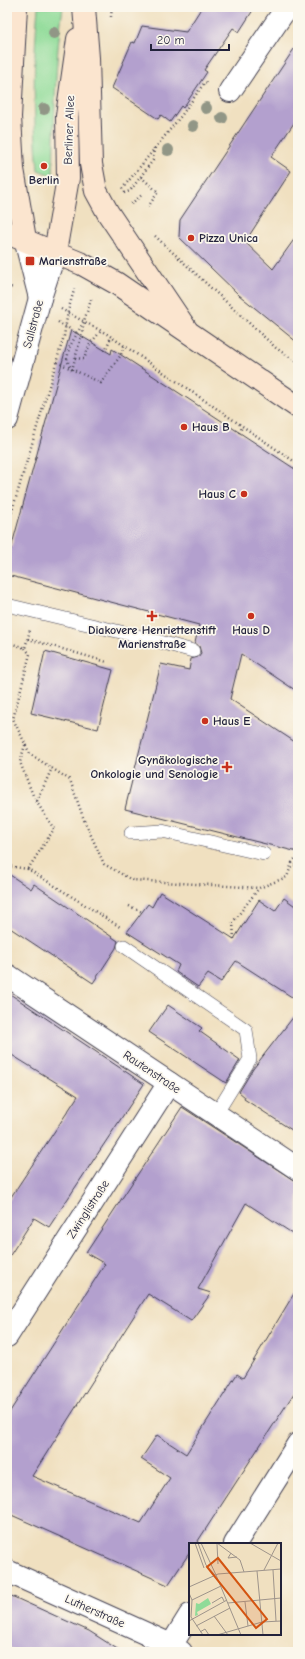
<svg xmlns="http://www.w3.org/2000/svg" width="305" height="1659" font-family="'Comic Neue',sans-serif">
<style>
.green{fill:#8fdb98;stroke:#587e6a}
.building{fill:#b3a0ce}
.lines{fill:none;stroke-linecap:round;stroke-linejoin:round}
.service-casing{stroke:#413e4f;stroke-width:14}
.minor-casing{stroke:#413e4f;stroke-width:24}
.tertiary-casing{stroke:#413e4f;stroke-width:24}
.secondary-casing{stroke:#413e4f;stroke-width:24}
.path{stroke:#413e4f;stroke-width:2.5;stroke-dasharray:1 3;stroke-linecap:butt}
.service{stroke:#fff;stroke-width:13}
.minor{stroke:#fff;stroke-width:22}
.tertiary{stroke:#fff;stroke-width:22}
.secondary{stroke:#fbe5cf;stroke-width:22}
.tree{fill:#919686}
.poi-dot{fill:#c8321e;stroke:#fbf7ec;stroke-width:1.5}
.labels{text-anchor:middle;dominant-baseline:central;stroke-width:3.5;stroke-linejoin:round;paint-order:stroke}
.street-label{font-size:12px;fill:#22223b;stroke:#fbf7ec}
.poi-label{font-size:12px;font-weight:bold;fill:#22223b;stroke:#fbf7ec;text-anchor:start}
.inset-road{fill:none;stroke:#9e948b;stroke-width:1}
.view{fill:#d45411;fill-opacity:0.15;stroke:#d45411;stroke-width:2}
.inset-edge{fill:none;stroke:#22223b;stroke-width:2}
</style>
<rect width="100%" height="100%" fill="#fbf7ec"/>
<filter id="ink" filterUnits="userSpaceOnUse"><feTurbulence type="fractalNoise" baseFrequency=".025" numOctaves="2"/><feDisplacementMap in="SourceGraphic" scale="8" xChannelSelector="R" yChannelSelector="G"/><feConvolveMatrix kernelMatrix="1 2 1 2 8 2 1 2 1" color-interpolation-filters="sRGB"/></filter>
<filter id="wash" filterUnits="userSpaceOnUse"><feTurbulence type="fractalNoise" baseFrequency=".012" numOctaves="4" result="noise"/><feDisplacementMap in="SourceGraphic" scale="16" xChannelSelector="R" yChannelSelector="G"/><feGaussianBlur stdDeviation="0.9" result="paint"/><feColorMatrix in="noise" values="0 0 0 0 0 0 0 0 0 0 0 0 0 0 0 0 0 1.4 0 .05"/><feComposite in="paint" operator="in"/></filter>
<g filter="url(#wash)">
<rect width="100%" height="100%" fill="#f0e0c0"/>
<!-- green -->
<path class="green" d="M 38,7 L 63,7 C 54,63 55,120 53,176 L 38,170 C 33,116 33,61 38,7 Z"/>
<g id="blocks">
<!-- building -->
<g class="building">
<polygon points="202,7 255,7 239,32 233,28 204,70 207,72 183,108 181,106 170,122 161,115 158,119 112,88 132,42 135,43 142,26 186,32"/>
<polygon points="298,43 298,117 271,157 291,171 245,242 273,269 298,234 298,343 239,295 179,237 180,220"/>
<polygon points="71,330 111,354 112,349 298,471 298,692 241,654 230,699 298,744 298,852 125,809 161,664 189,670 191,659 198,657 201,653 199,646 195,643 199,625 7,575 7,563"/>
<polygon points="45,651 113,670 98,729 31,713"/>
<polygon points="7,873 31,889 34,884 118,941 116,948 93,983 7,926"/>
<polygon points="160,892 234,939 259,900 275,911 284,898 298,908 298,1001 236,961 221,982 208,974 198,987 176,972 179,965 127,932 148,904 152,907"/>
<polygon points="7,992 144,1084 49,1227 34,1218 7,1260 7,1203 78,1096 7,1052"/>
<polygon points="168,1005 202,1028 199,1031 240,1060 226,1083 149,1032"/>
<polygon points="298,1011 298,1134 244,1099 245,1097 239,1092 253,1069"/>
<polygon points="182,1107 298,1183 298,1237 246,1203 198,1289 211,1293 191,1321 148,1294 32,1476 141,1523 170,1478 141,1459 157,1435 186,1454 237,1374 243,1378 298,1287 298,1387 196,1544 190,1544 190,1552 168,1585 7,1513 7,1416 105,1264 86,1253"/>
<polygon points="7,1594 89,1631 122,1652 19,1652 7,1647"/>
</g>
</g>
</g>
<g filter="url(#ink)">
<use href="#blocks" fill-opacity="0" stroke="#413e4f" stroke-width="1"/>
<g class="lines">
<!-- service casing -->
<g class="service-casing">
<g id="service">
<polyline points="7,605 146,638 193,651"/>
<polyline points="131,833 162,831 264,854"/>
<polyline points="124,946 246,1030 250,1059 216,1114"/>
</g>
</g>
<!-- minor casing -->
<g class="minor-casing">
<g id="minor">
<polyline points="230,91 287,7"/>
<polyline points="7,975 298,1169"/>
<polyline points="7,1336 169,1083"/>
<polyline points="235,1544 298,1444"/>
<polyline points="7,1571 171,1645 181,1652"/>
<polyline points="167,1652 190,1615"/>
</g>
</g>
<!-- tertiary casing -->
<g class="tertiary-casing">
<g id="tertiary">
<polyline points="25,239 40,298"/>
<polyline points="7,419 40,298 55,252"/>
</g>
</g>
<!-- secondary casing -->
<g class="secondary-casing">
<g id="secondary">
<polyline points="16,7 10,117 13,169 25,239"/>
<polyline points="84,7 88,58 91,164 96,191 108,213 186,329"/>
<polyline points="7,233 82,264 116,283 298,407"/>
<polyline points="55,252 68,178 67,116 78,39"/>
</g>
</g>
<!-- path -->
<g class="path">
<polyline points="111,17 112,7"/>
<polyline points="141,177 158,192 148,207"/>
<polyline points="122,189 181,116 205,82 208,83"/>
<polyline points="124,193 130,191 153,160 154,148"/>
<polyline points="131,204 143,194"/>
<polyline points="155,236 276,348 298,363"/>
<polyline points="7,286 13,288"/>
<polyline points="61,309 107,334 298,464"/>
<polyline points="58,322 77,333"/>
<polyline points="105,351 111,337"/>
<polyline points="75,358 84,359 90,344 101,331"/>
<polyline points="57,362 101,383 121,355 124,346"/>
<polyline points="72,370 67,360 69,348 84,321 92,297"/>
<polyline points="72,370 85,322"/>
<polyline points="239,433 242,427"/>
<polyline points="7,528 64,336 68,311 75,287"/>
<polyline points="28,639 107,662"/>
<polyline points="7,642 25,648 30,630"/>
<polyline points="25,648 30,654 13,719 30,754 70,780 84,820 104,864 132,880 259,888 287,877 292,863 298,867"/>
<polyline points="25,745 20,762 34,798 54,829 28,869 120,927"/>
<polyline points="37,801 52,768"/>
<polyline points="292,863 298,855"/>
<polyline points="7,866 28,869"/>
<polyline points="129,906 142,912"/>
<polyline points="234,939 233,922 259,888"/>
</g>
<!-- service -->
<use href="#service" class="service"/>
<!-- minor -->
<use href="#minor" class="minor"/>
<!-- tertiary -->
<use href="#tertiary" class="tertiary"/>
<!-- secondary -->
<use href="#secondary" class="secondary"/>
</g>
<!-- trees -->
<g class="tree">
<circle cx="54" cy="33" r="6"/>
<circle cx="206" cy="108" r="6"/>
<circle cx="44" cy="109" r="6"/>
<circle cx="222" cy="118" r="6"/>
<circle cx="193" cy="126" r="6"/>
<circle cx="168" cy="150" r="6"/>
</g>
</g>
<!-- markers -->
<g class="poi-dot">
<circle cx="44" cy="166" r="4"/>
<circle cx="191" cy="238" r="4"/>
<rect x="25" y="256" width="10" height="10" rx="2"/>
<circle cx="184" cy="427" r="4"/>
<circle cx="244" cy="494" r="4"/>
<path d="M150 610h4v4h4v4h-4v4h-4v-4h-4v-4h4z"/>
<circle cx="251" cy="616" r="4"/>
<circle cx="205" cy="721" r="4"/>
<path d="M225 761h4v4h4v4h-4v4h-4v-4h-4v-4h4z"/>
</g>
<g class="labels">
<!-- street labels -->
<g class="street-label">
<text transform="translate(69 130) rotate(-88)">Berliner Allee</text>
<text transform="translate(33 324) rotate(-75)">Sallstraße</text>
<text transform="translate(152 1072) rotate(34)">Rautenstraße</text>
<text transform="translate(88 1209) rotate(-57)">Zwinglistraße</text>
<text transform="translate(95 1611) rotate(24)">Lutherstraße</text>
</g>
<!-- poi labels -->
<g class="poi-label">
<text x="44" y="180" text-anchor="middle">Berlin</text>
<text x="199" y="238">Pizza Unica</text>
<text x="39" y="261">Marienstraße</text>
<text x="192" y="427">Haus B</text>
<text x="236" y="494" text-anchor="end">Haus C</text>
<text x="152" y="630" text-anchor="middle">Diakovere Henriettenstift<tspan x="152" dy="14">Marienstraße</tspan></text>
<text x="251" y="630" text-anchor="middle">Haus D</text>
<text x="213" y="721">Haus E</text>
<text x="218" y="760" text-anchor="end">Gynäkologische<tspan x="218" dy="14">Onkologie und Senologie</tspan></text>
</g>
</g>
<!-- overview -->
<g transform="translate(189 1543)">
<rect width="92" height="92" fill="#f0e0c0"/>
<path d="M 19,55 L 22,61 L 8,69 L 9,72 L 6,73 L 7,60 L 10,61 Z" fill="#8fdb98"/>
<path class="inset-road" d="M 6,0 L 15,25M 9,0 L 17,22 L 26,32M 12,0 L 27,32M 28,0 L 51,17 L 55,29M 61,0 L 92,18M 28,1 L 29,21M 42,10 L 39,15 L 48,14M 75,27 L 89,0M 84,27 L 87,78M 68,28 L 74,92M 27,32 L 52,92M 0,44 L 29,31 L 92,26M 0,50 L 3,57 L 2,74 L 14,92M 3,57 L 32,43M 56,59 L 59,83M 23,60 L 33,54 L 35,58M 39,60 L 92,55M 25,73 L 39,92M 0,78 L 38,57M 7,83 L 41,65M 11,89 L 16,86 L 20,92M 28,92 L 73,79 L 92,78"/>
<path class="view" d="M 29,15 L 78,76 L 67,85 L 18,24 Z"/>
<rect width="92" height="92" class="inset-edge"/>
</g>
<!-- margin -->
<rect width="305" height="1659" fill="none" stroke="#fbf7ec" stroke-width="24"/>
<!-- scale -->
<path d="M151 44v6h78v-6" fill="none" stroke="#22223b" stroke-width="2"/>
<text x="157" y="44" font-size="12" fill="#22223b" stroke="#fbf7ec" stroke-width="3" paint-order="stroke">20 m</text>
</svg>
